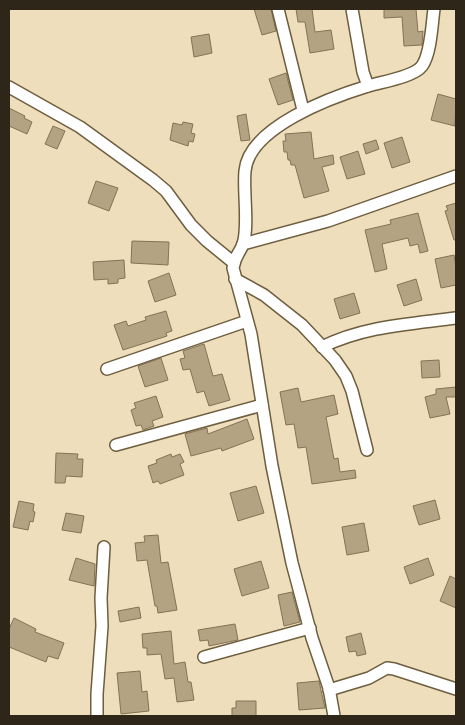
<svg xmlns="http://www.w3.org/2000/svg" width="465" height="725" font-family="'Roboto Condensed',sans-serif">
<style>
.building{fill:#b3a382;stroke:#837354}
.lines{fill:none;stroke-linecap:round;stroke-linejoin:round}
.minor-casing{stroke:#6d5e3f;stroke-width:14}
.minor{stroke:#fff;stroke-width:11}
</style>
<rect width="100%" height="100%" fill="#efdebb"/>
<!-- building -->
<g class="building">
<polygon points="254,9 271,9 276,31 262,35"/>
<polygon points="296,9 312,9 315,32 331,30 334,49 310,53 305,22 298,22"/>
<polygon points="384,9 416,9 418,32 423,31 422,45 404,46 402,17 384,18"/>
<polygon points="209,34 212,53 194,57 191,37"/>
<polygon points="286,73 293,100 278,105 269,79"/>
<polygon points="438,94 456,99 455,126 431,120"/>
<polygon points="9,108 25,116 24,118 32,122 27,134 9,126"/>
<polygon points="246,114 250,140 241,141 237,116"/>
<polygon points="183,122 193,124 191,133 195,134 193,142 189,141 188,146 170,140 173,123 182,125"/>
<polygon points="53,126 65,131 57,149 45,144"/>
<polygon points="311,132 314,159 333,155 334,164 322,167 329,191 304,198 295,165 291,165 290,160 288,160 287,152 284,152 283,141 286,141 285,134"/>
<polygon points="402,137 410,162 392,168 384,143"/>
<polygon points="376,140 379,149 366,154 363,144"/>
<polygon points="358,151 365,174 347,179 340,157"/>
<polygon points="96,181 118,188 109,211 88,203"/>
<polygon points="456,203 456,240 454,240 445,211 448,210 446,206"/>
<polygon points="418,213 428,251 420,253 418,244 410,246 408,238 382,244 387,269 375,272 365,230 391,224 390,220"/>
<polygon points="132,241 169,242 168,265 131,263"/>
<polygon points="454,255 456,267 456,285 441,288 435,259"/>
<polygon points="124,260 125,278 118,279 118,283 108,284 108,279 94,280 93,262"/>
<polygon points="169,273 176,295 155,302 148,281"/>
<polygon points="416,279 422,300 404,306 397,285"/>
<polygon points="354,293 360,313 340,319 334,299"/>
<polygon points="166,311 172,331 166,333 167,336 123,350 114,325 126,321 128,326 146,320 145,317"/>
<polygon points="204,344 213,376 222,374 230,400 209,406 204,391 197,393 190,369 183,370 180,359 185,358 183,351"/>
<polygon points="161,358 168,380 145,387 138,366"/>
<polygon points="439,360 440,377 422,378 421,361"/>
<polygon points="456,387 456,397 446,397 450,414 430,418 425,397 436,394 436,389"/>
<polygon points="298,388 301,402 334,395 338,414 326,417 334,459 338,458 340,472 355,470 356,478 312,484 306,447 298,448 294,424 286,425 280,392"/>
<polygon points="156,396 163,417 152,421 154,426 143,430 141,425 136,426 131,410 136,408 134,403"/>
<polygon points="247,419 254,439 222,451 221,448 191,456 185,434 207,428 208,434"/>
<polygon points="56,453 78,454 77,459 83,459 82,477 66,476 65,483 55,483"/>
<polygon points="171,454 172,457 180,454 184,462 180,464 184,475 160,484 158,481 153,483 148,466 157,463 156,460"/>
<polygon points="256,486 264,513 238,521 230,493"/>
<polygon points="435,500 440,519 419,525 413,506"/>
<polygon points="19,501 34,504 33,511 35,512 33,522 30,521 28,530 13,527"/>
<polygon points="66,513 84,516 81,533 62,530"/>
<polygon points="364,523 369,551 347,555 342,527"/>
<polygon points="158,535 161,563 168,562 177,610 158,613 157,606 155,606 147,560 137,561 135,543 145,542 144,536"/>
<polygon points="76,558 95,564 94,586 69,580"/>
<polygon points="428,558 434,575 410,584 404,567"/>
<polygon points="261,561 269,588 242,596 234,569"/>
<polygon points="450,576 456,579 456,608 440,601"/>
<polygon points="292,592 300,622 284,626 278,595"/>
<polygon points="139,607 141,618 120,622 118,611"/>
<polygon points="14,618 36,629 35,632 64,643 58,659 48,656 46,662 9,647 9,629"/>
<polygon points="235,624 238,640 209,646 208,640 200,641 198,630"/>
<polygon points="171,631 174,664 185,662 188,682 191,682 194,700 177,702 174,678 165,679 161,654 147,655 147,648 143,648 142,634"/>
<polygon points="361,633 366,654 357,656 356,651 349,652 346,637"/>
<polygon points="140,671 142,692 147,691 149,711 121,714 117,673"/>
<polygon points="319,681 325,708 299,710 297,683"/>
<polygon points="236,701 256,701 256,716 232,716 232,708 236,708"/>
</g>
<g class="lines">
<!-- minor casing -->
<g class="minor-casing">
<g id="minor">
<polyline points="278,9 303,110"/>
<path d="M 368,86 C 381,82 414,77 422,66 C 431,54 432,23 434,9"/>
<polyline points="9,87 80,127 153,180 166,191 191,225 207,241 234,263"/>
<polyline points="243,244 328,221 456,176"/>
<polyline points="235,279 264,295 302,325 335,360 346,376 352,391 367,450"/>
<path d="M 322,347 C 364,326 411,324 456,318"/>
<polyline points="107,369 247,321"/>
<polyline points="116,445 262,405"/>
<polyline points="204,657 310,628"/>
<polyline points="329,690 369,678 387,668 394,669 456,689"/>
<polyline points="97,716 97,694 102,626 101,598 104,547"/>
<path d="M 334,716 L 329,688 L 312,638 L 292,563 L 272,466 L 251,334 L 233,268 C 235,255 240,253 243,244 C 249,227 243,191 245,171 C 249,127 332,97 368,86 L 363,72 L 352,9"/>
</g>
</g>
<!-- minor -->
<use href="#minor" class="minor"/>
</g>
<!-- border -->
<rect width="465" height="725" fill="none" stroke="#2d2619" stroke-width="20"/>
</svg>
